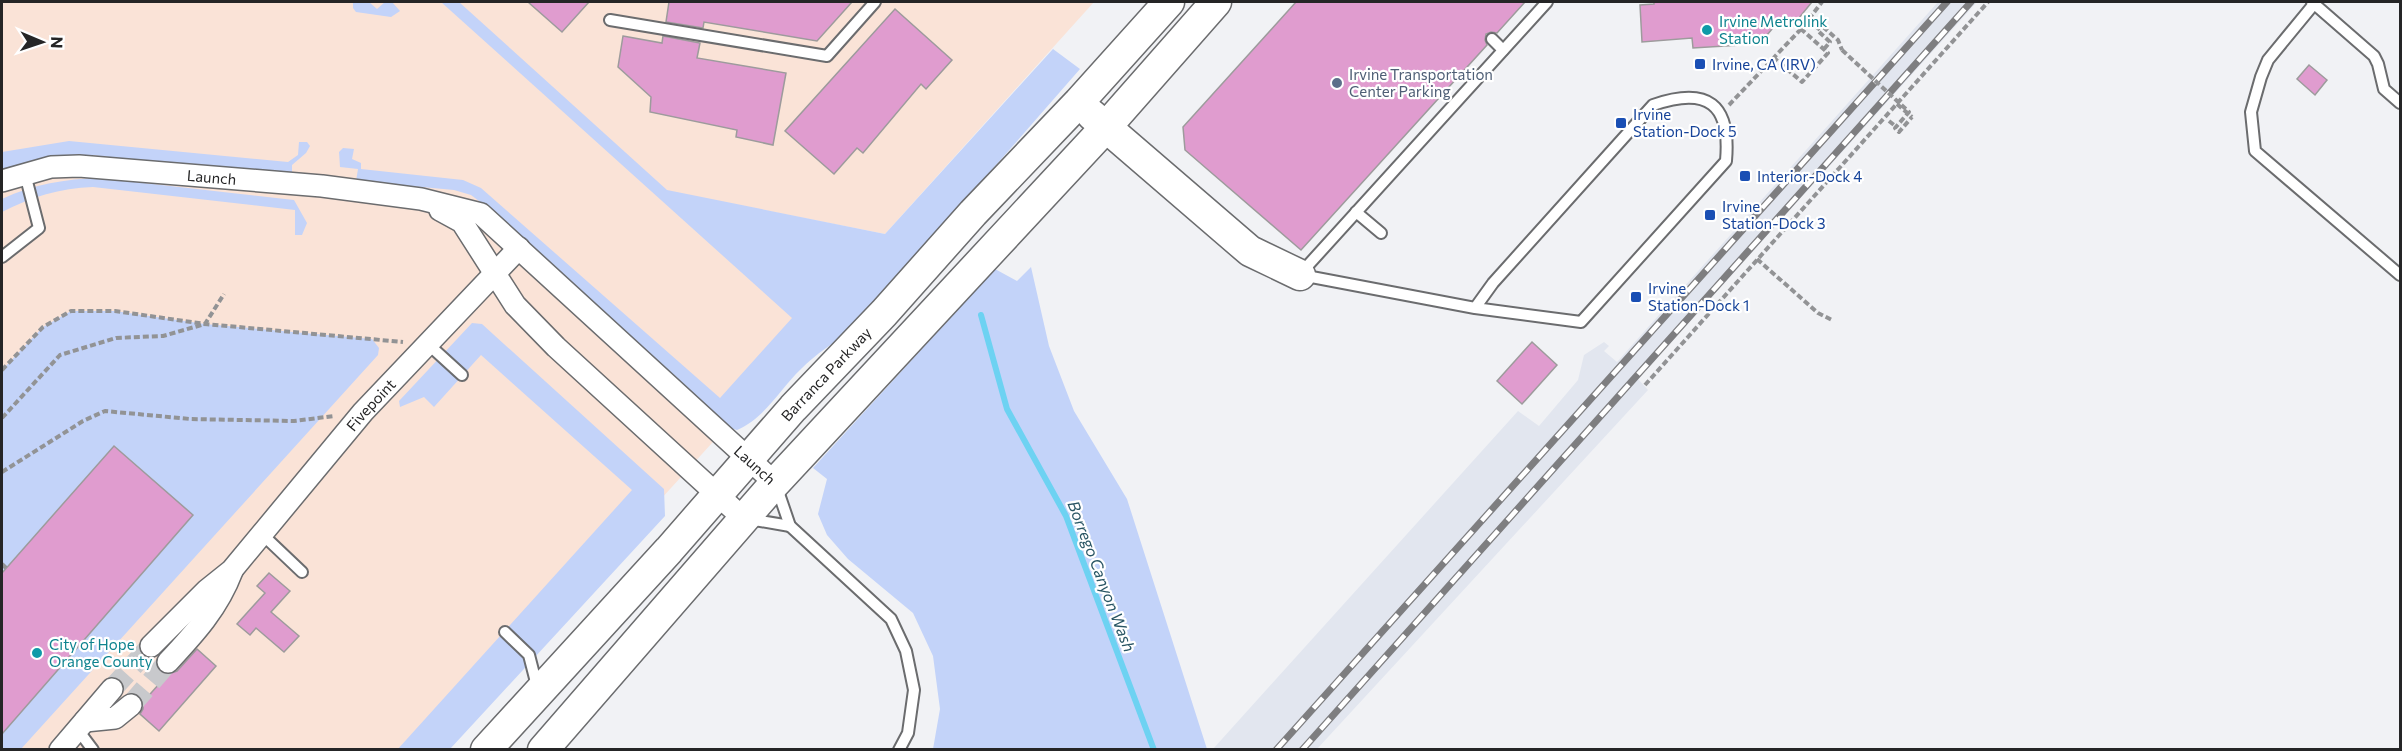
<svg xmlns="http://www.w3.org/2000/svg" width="2402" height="751" font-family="Commissioner,sans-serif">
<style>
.commercial{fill:#fae3d7}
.built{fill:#e2e6ef}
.green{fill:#c3d3f9}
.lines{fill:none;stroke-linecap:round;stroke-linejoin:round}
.stream{stroke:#6dd2f2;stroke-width:6}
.building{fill:#e09ccf;stroke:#9d9b9c;stroke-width:1.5}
.street-tunnel{stroke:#c8c9cc;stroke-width:21;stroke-dasharray:21 10;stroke-linecap:butt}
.lane-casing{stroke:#6b6c6e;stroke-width:14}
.street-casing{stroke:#6b6c6e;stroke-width:24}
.secondary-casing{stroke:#6b6c6e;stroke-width:33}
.path{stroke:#929395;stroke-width:4;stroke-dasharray:6 3;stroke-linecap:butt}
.lane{stroke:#fff;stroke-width:10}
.street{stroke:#fff;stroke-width:21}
.secondary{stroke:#fff;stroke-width:30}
.rail-casing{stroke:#7e7e80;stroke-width:7}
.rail{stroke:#fff;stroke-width:4.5;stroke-dasharray:14;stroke-linecap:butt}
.path-bridge{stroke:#929395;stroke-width:4;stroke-dasharray:6 3;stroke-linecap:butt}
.culture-dot{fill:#0f9aa8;stroke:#fff;stroke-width:2}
.transit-dot{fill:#1a4fb4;stroke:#fff;stroke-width:2}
.service-dot{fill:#5c6f8a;stroke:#fff;stroke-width:2}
.labels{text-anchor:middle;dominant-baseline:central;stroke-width:4.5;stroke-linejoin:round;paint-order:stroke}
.culture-label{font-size:15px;fill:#0d838f;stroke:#fff;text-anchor:start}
.transit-label{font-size:15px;fill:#164399;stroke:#fff;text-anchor:start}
.service-label{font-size:15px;fill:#4e5e75;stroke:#fff;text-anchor:start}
.street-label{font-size:15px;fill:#252526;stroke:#fff}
.water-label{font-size:16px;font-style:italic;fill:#295564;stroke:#fff}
</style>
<rect width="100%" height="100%" fill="#f1f2f5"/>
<!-- commercial -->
<polygon class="commercial" points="2,2 1094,2 885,234 668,191 816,329 432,750 2,749"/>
<!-- built -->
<polygon class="built" points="1938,2 1977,2 1638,379 1648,390 1317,749 1213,749 1518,411 1539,426 1578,380 1584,355 1604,342 1609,346 1604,351 1617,362"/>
<!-- green -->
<g class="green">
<polygon points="353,2 369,2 377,9 385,2 392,2 400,11 391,17 356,12 353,8"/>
<path d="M 441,2 L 459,2 L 667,190 L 885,234 L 1053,49 L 1080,69 L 850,332 C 833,343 816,354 801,369 C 780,389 765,418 737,430 L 718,424 L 487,207 L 471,195 L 454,190 L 356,181 L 358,169 L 340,167 L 339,152 L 343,148 L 354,149 L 352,159 L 361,163 L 361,169 L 463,180 L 481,188 L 720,398 L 792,318 Z"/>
<polygon points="69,141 288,162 298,155 299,142 307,142 310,146 306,153 292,165 292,172 282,176 91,155 52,156 2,173 2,152"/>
<path d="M 100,178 L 294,200 L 307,223 L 302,235 L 295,235 L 295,210 L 93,187 C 60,188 31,197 2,212 L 2,199 C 34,184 65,179 100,178 Z"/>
<polygon points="1031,267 1049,346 1074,411 1127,499 1207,749 933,749 940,709 933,656 913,613 848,559 827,535 818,514 827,479 813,468 995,269 1017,281"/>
<polygon points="71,311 115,311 205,324 372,339 379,348 378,355 21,749 2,749 2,734 193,515 114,446 2,573 2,370 43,327"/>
<polygon points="472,323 482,324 664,489 665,516 450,749 397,750 632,490 481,355 434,407 424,397 400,407 399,401"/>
</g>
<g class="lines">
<!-- stream -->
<polyline class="stream" points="981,315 1007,409 1066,516 1154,750"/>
</g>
<!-- building -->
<g class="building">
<polygon points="528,2 589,2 562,32"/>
<polygon points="669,2 852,2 817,41 704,22 703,28 666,22"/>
<polygon points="1296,2 1525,2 1497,33 1491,32 1486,34 1485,40 1487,45 1301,250 1185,150 1183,127"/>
<polygon points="1654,2 1812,2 1794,24 1784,15 1767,35 1740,37 1741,45 1693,48 1692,38 1642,42 1640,5 1654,4"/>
<polygon points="895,9 952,60 926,89 921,84 863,153 857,148 834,174 785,131"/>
<polygon points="623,36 662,43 663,36 700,43 697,58 786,73 773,145 736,137 737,130 650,112 651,97 618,67"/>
<polygon points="2309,65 2327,80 2315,95 2297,79"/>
<polygon points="1532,342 1557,365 1522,404 1497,381"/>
<polygon points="114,446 193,515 2,734 2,573"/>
<polygon points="269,573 290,591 271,612 299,636 284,652 256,628 250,635 237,624 265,593 257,586"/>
<polygon points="197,649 216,666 159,731 140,714 143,709 143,702 168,674 177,671"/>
</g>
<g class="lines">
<!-- street-tunnel -->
<g class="street-tunnel">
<polyline points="112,689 151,646"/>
<polyline points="131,705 168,662"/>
</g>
<!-- lane casing -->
<g class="lane-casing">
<g id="lane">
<polyline points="2312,2 2374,56 2378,64 2384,89 2400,103"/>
<polyline points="2314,4 2268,60 2261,77 2251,112 2255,151 2400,275"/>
<polyline points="610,20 827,56 875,2"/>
<polyline points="1492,39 1503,50"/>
<polyline points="1356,212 1381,233"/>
<polyline points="2,257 39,228 25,174"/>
<polyline points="1301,273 1547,2"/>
<path d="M 1301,275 L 1475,308 L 1581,322 L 1726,161 C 1731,104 1708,86 1653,105 L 1493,283 L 1475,308"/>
<polyline points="428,344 462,375"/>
<polyline points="777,488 790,526 891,619 906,651 914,690 908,733 899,750"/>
<polyline points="749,519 790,526"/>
<polyline points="262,534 302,572"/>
<polyline points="505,632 529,655 537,686"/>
<polyline points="78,730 93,750"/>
</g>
</g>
<!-- street casing -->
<g class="street-casing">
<g id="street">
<path id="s1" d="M 2,181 L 51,167 L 79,166 L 322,186 L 421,199 L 481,214 L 775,483"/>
<polyline points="440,210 462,222 515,305 556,347 744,519"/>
<path id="s2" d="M 151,646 L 207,590 L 232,570 L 363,412 L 519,248"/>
<path d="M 168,662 C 195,633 218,608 232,571"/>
<polyline points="85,721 115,718 131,705"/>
<polyline points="60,750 112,689"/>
</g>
</g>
<!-- secondary casing -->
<g class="secondary-casing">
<g id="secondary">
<polyline points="1092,115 1250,251 1300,275"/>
<path id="s3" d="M 486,750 L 669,550 L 793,408 L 884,313 L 973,213 L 1079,102 L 1169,2"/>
<polyline points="543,750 775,483 1106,127 1216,2"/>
</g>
</g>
<!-- path -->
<g class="path">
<polyline points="1824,49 1830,42 1817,30 1821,25 1838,40 1842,50"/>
<polyline points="1773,57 1802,82 1828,53 1801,29 1822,2"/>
<polyline points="1897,104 1912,117"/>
<polyline points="1729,105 1801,29"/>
<polyline points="1889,121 1894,125"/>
<polyline points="1757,259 1818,313 1832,320"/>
<polyline points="2,370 43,327 71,311 115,311 205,324 403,342"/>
<polyline points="1645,385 1988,2"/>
<polyline points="2,418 60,355 116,338 163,336 205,324 224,294"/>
<polyline points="2,472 83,421 105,411 190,419 294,421 334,416"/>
<polyline points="2,564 6,568"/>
</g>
<!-- lane -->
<use href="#lane" class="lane"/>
<!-- street -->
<use href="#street" class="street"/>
<!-- secondary -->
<use href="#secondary" class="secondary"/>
<!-- rail casing -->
<g class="rail-casing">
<g id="rail">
<polyline points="1276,750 1947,2"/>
<polyline points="1302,750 1971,2"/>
</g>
</g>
<!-- rail -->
<use href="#rail" class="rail"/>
<!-- path-bridge -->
<polyline class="path-bridge" points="1842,50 1909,112 1895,128 1899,132 1912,117"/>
</g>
<!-- markers -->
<g class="culture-dot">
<circle cx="1707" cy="30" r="6"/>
<circle cx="37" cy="653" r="6"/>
</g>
<g class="transit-dot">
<rect x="1694" y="58" width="12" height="12" rx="3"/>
<rect x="1615" y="117" width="12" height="12" rx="3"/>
<rect x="1739" y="170" width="12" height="12" rx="3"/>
<rect x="1704" y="209" width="12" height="12" rx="3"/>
<rect x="1630" y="291" width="12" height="12" rx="3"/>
</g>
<circle class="service-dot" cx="1337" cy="83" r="6"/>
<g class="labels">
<!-- culture labels -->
<g class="culture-label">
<text x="1719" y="21">Irvine Metrolink<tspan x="1719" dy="17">Station</tspan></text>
<text x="49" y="644">City of Hope<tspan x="49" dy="17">Orange County</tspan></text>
</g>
<!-- transit labels -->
<g class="transit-label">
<text x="1712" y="64">Irvine, CA (IRV)</text>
<text x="1633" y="114">Irvine<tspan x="1633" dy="17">Station-Dock 5</tspan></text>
<text x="1757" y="176">Interior-Dock 4</text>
<text x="1722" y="206">Irvine<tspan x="1722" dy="17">Station-Dock 3</tspan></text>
<text x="1648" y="288">Irvine<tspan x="1648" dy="17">Station-Dock 1</tspan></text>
</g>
<!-- service labels -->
<g class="service-label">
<text x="1349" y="74">Irvine Transportation<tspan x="1349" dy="17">Center Parking</tspan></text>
</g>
<!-- street labels -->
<g class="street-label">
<text stroke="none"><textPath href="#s1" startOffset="212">Launch</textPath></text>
<text stroke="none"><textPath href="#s3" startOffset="507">Barranca Parkway</textPath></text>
<text stroke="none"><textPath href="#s2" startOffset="327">Fivepoint</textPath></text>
<text stroke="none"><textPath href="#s1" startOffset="856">Launch</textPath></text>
</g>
<!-- water labels -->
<g class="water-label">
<text transform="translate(1102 576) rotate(69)">Borrego Canyon Wash</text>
</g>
</g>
<!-- border -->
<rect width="2402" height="751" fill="none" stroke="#252526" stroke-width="6"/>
<!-- north arrow -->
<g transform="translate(42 42) rotate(92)" stroke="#ffffff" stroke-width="4.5" paint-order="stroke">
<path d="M0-4.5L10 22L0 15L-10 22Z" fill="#252526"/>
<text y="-9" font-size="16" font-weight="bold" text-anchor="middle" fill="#252526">N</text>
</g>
</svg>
